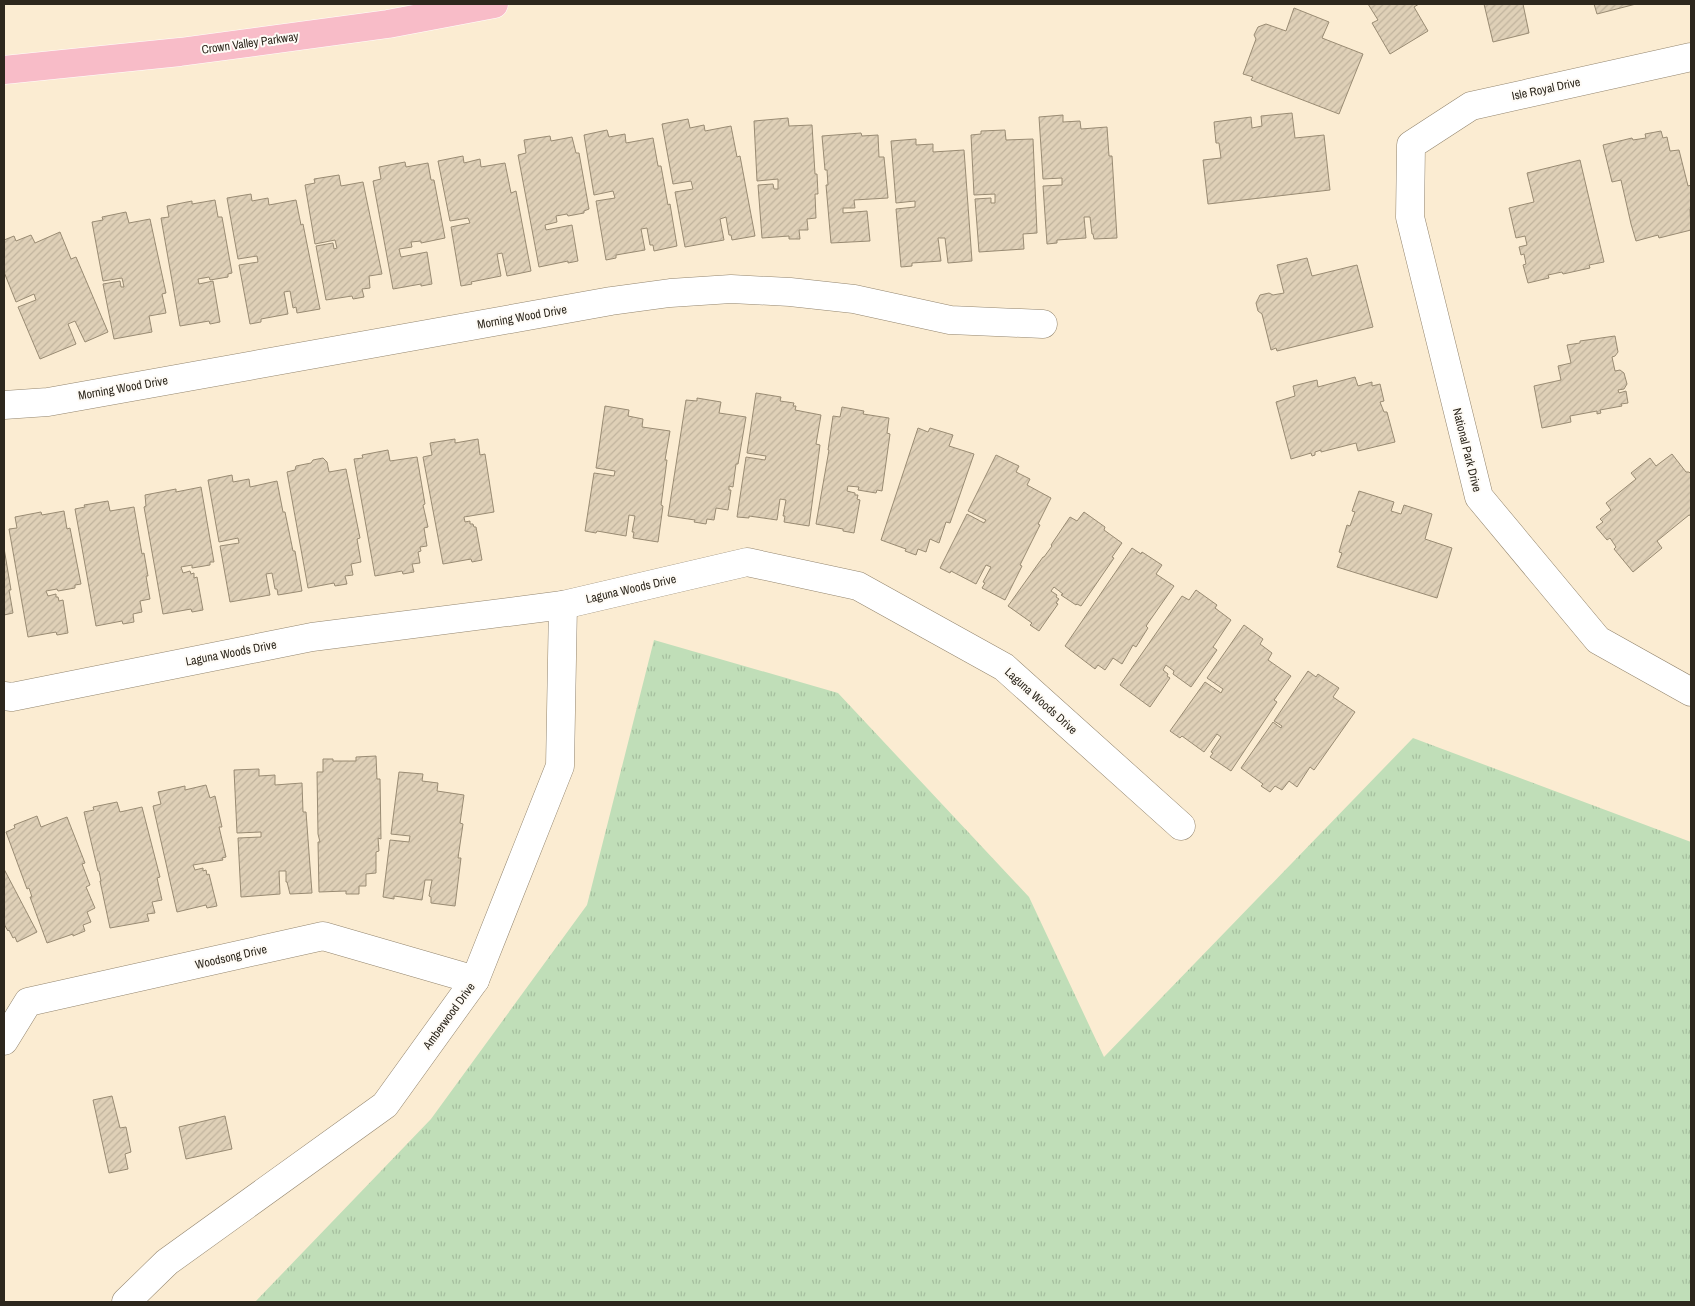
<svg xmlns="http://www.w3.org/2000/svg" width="1695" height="1306" font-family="'Archivo Narrow',sans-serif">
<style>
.grass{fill:url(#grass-tufts)}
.building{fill:url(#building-hatch);stroke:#998b73}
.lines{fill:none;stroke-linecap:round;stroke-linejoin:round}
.street-casing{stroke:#93856e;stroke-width:29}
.primary-casing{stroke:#fff;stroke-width:29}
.street{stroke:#fff;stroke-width:28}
.primary{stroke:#f8bcc8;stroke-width:28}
.labels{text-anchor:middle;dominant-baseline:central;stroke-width:4;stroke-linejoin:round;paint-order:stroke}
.street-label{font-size:12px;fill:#2d271d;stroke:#fefbf6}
</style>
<defs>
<pattern id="grass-tufts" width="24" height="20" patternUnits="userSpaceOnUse" patternTransform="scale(1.25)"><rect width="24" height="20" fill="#c0deb8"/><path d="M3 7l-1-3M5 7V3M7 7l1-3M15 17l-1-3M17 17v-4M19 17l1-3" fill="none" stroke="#a5be9e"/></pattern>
<pattern id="building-hatch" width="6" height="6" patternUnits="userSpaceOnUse" patternTransform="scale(1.25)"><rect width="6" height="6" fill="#dfd0b7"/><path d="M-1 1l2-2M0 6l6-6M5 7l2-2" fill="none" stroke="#c0b39d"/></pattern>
</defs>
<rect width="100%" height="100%" fill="#fbecd2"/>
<!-- grass -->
<polygon class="grass" points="654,640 838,693 1029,897 1104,1057 1413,738 1691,842 1691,1302 255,1302 431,1119 587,905"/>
<!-- building -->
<g class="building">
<polygon points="1368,4 1419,4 1414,7 1428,31 1390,54 1372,23 1378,20"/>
<polygon points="1484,4 1523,4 1529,33 1493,42"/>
<polygon points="1594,4 1636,4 1597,14"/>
<polygon points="1294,8 1329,22 1322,38 1363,54 1339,114 1251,80 1253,77 1243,74 1256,39 1254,35 1258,27 1266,24 1286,31"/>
<polygon points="1292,113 1295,138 1324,135 1330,190 1208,204 1203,160 1221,158 1219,143 1216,143 1214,122 1251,117 1252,128 1262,126 1261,116"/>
<polygon points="1063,115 1063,122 1080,121 1081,129 1107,127 1109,156 1112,156 1117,238 1094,239 1093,234 1092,234 1090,217 1084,217 1086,238 1057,240 1057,243 1047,244 1043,186 1062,185 1062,178 1043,179 1039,117"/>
<polygon points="788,118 789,126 812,125 815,174 817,174 818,194 815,194 816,218 807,219 808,230 799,230 800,239 789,239 789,236 762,238 758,185 773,184 774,189 778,189 778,179 757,181 754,121"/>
<polygon points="688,119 690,128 704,125 705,131 731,126 737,157 740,156 755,236 732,240 731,235 729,235 726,217 720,219 724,240 685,247 675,192 693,189 691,181 673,184 662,124"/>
<polygon points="607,130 609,137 625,134 626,143 653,138 658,166 661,166 668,205 670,204 677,246 654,251 653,245 650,245 647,228 641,229 645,250 616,255 616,258 606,260 596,201 615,198 613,191 594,195 584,135"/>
<polygon points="1005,130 1006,140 1033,139 1037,233 1023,234 1024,249 979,252 975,199 991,198 991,203 995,203 995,194 974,195 971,135 981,134 981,131"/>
<polygon points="1661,131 1663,138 1667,137 1670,151 1679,150 1688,186 1691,185 1691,209 1690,209 1691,230 1659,238 1658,235 1636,241 1631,224 1621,180 1612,182 1603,145 1632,138 1633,140 1646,138 1645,134"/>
<polygon points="861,133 862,136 878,135 879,157 884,157 888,198 854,200 855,208 843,208 843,213 867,211 870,241 831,243 826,185 828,185 827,170 825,170 822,136"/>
<polygon points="550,136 551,141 572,137 576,153 579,153 589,209 584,211 584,213 568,216 567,214 556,216 557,222 545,225 546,230 572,225 578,261 568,263 568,261 539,267 518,155 526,153 524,140"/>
<polygon points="916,139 916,145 933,144 933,152 964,150 972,261 948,263 945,238 938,238 941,261 912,263 912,266 901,267 896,209 915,207 915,201 896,203 891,141"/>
<polygon points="463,156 464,163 480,159 481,167 505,163 511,193 516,191 531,271 507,276 502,253 497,254 501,276 471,282 472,284 461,286 451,227 470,223 468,218 450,221 438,161"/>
<polygon points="1580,160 1604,262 1589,265 1590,268 1563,274 1562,272 1548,275 1549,278 1528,283 1523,265 1526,264 1524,254 1521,255 1519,247 1527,245 1525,236 1516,238 1509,208 1534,202 1527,173"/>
<polygon points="405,162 406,167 428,163 431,180 434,180 445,238 421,243 421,241 411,242 412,247 399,249 401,257 427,252 432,284 421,286 421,284 393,289 373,181 381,179 379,167"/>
<polygon points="339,175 341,186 363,182 382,274 369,276 370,288 362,289 364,297 353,299 352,296 326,300 316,246 333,243 334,249 337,248 335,240 315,244 305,185 315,183 314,179"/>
<polygon points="251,194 252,201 268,198 269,205 296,200 301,225 303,224 320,309 297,313 296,307 293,308 290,291 284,292 288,314 261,319 261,322 250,324 239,265 258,262 257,256 238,259 227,198"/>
<polygon points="215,200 218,217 222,217 232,273 228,274 228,277 210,280 209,277 198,279 199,284 213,281 220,322 210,324 209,321 180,326 161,218 169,217 167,206 192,201 192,204"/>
<polygon points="126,212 129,223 150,219 166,293 162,294 166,313 149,316 152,332 114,339 103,284 120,281 121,287 124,287 122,278 103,281 92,222 103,220 102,217"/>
<polygon points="60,232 71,259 76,257 108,332 85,342 75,321 68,324 76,344 40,359 18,307 36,300 34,294 16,302 4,272 4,240 14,236 16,241 31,235 35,243"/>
<polygon points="1307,258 1312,276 1357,265 1373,327 1277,351 1276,348 1271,350 1262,314 1258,311 1256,303 1260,295 1269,293 1273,295 1284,293 1277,265"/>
<polygon points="1615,336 1618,352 1615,356 1612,357 1615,371 1620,370 1624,373 1627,384 1624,389 1618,390 1619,393 1626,391 1628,403 1621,404 1622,406 1600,410 1601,413 1597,414 1597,411 1570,416 1571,422 1542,428 1534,386 1561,380 1558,366 1571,363 1567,345 1580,343 1580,341"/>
<polygon points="1355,377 1358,386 1372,382 1372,386 1380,384 1384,401 1380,402 1384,412 1387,412 1395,442 1358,451 1356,443 1321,452 1321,450 1315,452 1315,455 1312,456 1311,453 1291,459 1276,402 1295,396 1293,386 1317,380 1318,387"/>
<polygon points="756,393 781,397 780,401 794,403 793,406 796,406 795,410 821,415 816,444 820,445 809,526 784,522 785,516 783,516 786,500 780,499 777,520 749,516 749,518 737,517 746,457 765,460 766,456 747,453"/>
<polygon points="697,398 721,402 719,413 746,417 738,464 736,464 733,487 729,486 729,490 731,490 728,510 716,508 714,520 707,519 706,524 694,522 695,520 668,516 686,400 697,401"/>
<polygon points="605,406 629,410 628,416 643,419 642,427 670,431 665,460 667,460 661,505 663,506 658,542 633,538 634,532 632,532 635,516 629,515 626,536 597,531 596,533 585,531 594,473 614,476 615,471 596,468"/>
<polygon points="842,407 864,411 863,414 889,418 887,433 890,434 882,491 877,490 876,493 858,490 859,487 848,486 847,491 855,493 855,495 858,495 857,499 860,500 854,533 843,531 843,529 816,524 829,450 828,450 833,416 840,417"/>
<polygon points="918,428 928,432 930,428 953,435 949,446 974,454 955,509 950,523 946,522 939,543 930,539 926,552 918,549 916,555 905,551 906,549 881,540"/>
<polygon points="455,439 455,443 478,439 480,455 485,454 494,512 464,517 465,522 470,521 470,524 473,524 474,527 476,527 482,560 472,562 471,559 443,564 423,457 432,455 430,443"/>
<polygon points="388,450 390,461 417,457 425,504 423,505 428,527 424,528 427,546 420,547 421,551 418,552 420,563 412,564 414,572 403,574 402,571 375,576 354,459 363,458 362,455"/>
<polygon points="1672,454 1686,472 1689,472 1691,474 1691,516 1689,515 1657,541 1662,548 1633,572 1614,549 1616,547 1610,538 1607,540 1596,527 1603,522 1600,519 1611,510 1606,503 1636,479 1631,473 1650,458 1656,466"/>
<polygon points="996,455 1019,466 1016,472 1030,479 1027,485 1051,498 1038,524 1040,525 1020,565 1022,566 1005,600 982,588 985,583 983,582 991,567 986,565 976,584 951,571 950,573 940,568 967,514 984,523 986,520 968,511"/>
<polygon points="323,458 327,462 329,472 346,469 360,538 357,539 361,562 351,564 353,575 345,576 347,584 335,586 334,583 308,588 287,472 295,470 296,466 311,463 313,460"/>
<polygon points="232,475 233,482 249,479 250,487 277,481 283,512 285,512 293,551 295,551 302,591 278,595 277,589 275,589 272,573 266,574 270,595 230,602 220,546 239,543 238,538 219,542 208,480"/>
<polygon points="201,487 214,562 210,562 210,565 192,568 192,565 181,567 183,573 190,571 191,574 194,573 194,578 197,577 203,610 192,612 191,609 163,614 144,507 146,506 145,495 176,489 176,492"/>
<polygon points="1359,491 1394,502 1391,511 1401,514 1404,505 1432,514 1425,539 1452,548 1437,598 1337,567 1342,553 1339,552 1347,525 1350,526 1355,512 1352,511"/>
<polygon points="108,501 110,511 134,507 142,554 144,553 148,576 146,576 150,599 140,601 142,612 133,614 134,622 123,624 122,621 96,626 75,509 85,507 84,505"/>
<polygon points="64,511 67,529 70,528 81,584 75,585 75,588 58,591 57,589 46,591 48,596 56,594 56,597 58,597 59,601 63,600 68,633 57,635 56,632 28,637 9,529 17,528 15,517 41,512 42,515"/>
<polygon points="1084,512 1105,527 1104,530 1122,543 1112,557 1114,558 1081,606 1077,604 1076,605 1061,595 1063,594 1054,587 1051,591 1057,595 1056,597 1059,599 1056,603 1058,604 1039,631 1030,625 1032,623 1008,606 1043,557 1044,557 1052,546 1051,545 1070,517 1077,521"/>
<polygon points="4,548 11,590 9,590 13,613 4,615"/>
<polygon points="1132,548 1141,554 1142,552 1162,565 1156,574 1174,586 1146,626 1148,628 1136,647 1133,645 1122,664 1113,658 1105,670 1098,665 1095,669 1065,646"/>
<polygon points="1196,590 1217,605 1215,608 1231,620 1213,647 1217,650 1191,687 1173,674 1174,671 1166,665 1163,670 1168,674 1167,676 1170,678 1150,707 1120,685 1182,596 1189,600"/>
<polygon points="1244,625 1263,639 1260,644 1272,653 1268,660 1291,676 1274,700 1277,702 1231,771 1210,757 1213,753 1211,752 1221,737 1217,734 1204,752 1182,736 1180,738 1170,731 1205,682 1221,693 1223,689 1207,678"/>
<polygon points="1308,671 1316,677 1318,674 1339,688 1333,697 1355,712 1314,770 1310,767 1297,787 1289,781 1282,790 1275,786 1270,792 1261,786 1263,784 1241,768 1273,722 1281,728 1282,726 1274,721"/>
<polygon points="376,756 377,779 380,779 381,839 378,838 379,851 376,852 376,873 366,874 366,886 359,886 359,894 346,894 346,891 319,892 318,842 320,842 318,834 317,772 323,772 323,759 333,759 333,761 356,761 356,757"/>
<polygon points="259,769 259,776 275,775 275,785 302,783 303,812 306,812 312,893 290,894 287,882 286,882 286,871 279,871 280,894 241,897 238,838 261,837 261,832 237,833 234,770"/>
<polygon points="399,772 423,774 422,781 438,783 437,791 464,795 460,823 463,824 458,858 461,858 455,906 431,903 431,897 429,896 432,880 425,880 422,900 394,896 394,899 383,897 390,840 409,842 410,836 391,834"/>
<polygon points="206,785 210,798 215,796 222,827 219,827 226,857 222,858 223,860 193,865 195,870 203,868 203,871 206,870 207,875 209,874 217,906 207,908 206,905 177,912 153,806 161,804 158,792 185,786 185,790"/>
<polygon points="117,802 120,812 142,807 160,877 157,878 162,900 152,902 155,913 147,914 149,921 110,928 100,881 101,881 99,871 98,871 84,812 94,810 93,807"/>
<polygon points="37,816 41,827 67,817 85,863 82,864 90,885 86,887 95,908 87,912 91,922 83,925 85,931 73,936 73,934 47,943 30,897 32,897 29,888 27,889 6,832 15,828 14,825"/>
<polygon points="4,869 37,932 17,942 15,937 13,938 9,930 8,931 4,924"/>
<polygon points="112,1096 120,1128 126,1127 131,1152 125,1154 128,1169 109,1173 93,1100"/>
<polygon points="225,1116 232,1149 186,1159 179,1127"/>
</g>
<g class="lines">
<!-- street casing -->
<g class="street-casing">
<g id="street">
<polyline points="1691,57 1471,106 1411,145 1410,217 1479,497 1598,640 1691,692"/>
<polyline points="4,405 48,402 611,301 670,293 731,289 790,292 854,299 950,320 1043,324"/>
<polyline points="4,696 12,697 312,637 563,605 747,562 858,586 1004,667 1181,826"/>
<polyline points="4,1041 28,1002 323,936 475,980"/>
<polyline points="126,1302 167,1262 385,1105 475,980 560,766 563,605"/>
</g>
</g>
<!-- primary casing -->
<g class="primary-casing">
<polyline id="primary" points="4,70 180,52 388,24 494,4"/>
</g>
<!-- street -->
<use href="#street" class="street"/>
<!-- primary -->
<use href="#primary" class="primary"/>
</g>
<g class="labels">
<!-- street labels -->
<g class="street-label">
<text transform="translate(250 43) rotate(-8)">Crown Valley Parkway</text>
<text transform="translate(1546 89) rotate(-12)">Isle Royal Drive</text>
<text transform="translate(522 317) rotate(-10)">Morning Wood Drive</text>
<text transform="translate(123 388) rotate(-10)">Morning Wood Drive</text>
<text transform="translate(1467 450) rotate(76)">National Park Drive</text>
<text transform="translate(631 589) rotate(-13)">Laguna Woods Drive</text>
<text transform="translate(231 653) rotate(-11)">Laguna Woods Drive</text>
<text transform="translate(1041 701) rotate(42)">Laguna Woods Drive</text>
<text transform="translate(231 957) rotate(-13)">Woodsong Drive</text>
<text transform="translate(449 1016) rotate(-54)">Amberwood Drive</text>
</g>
</g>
<!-- border -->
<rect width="1695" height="1306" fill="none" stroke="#2d271d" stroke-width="10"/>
</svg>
